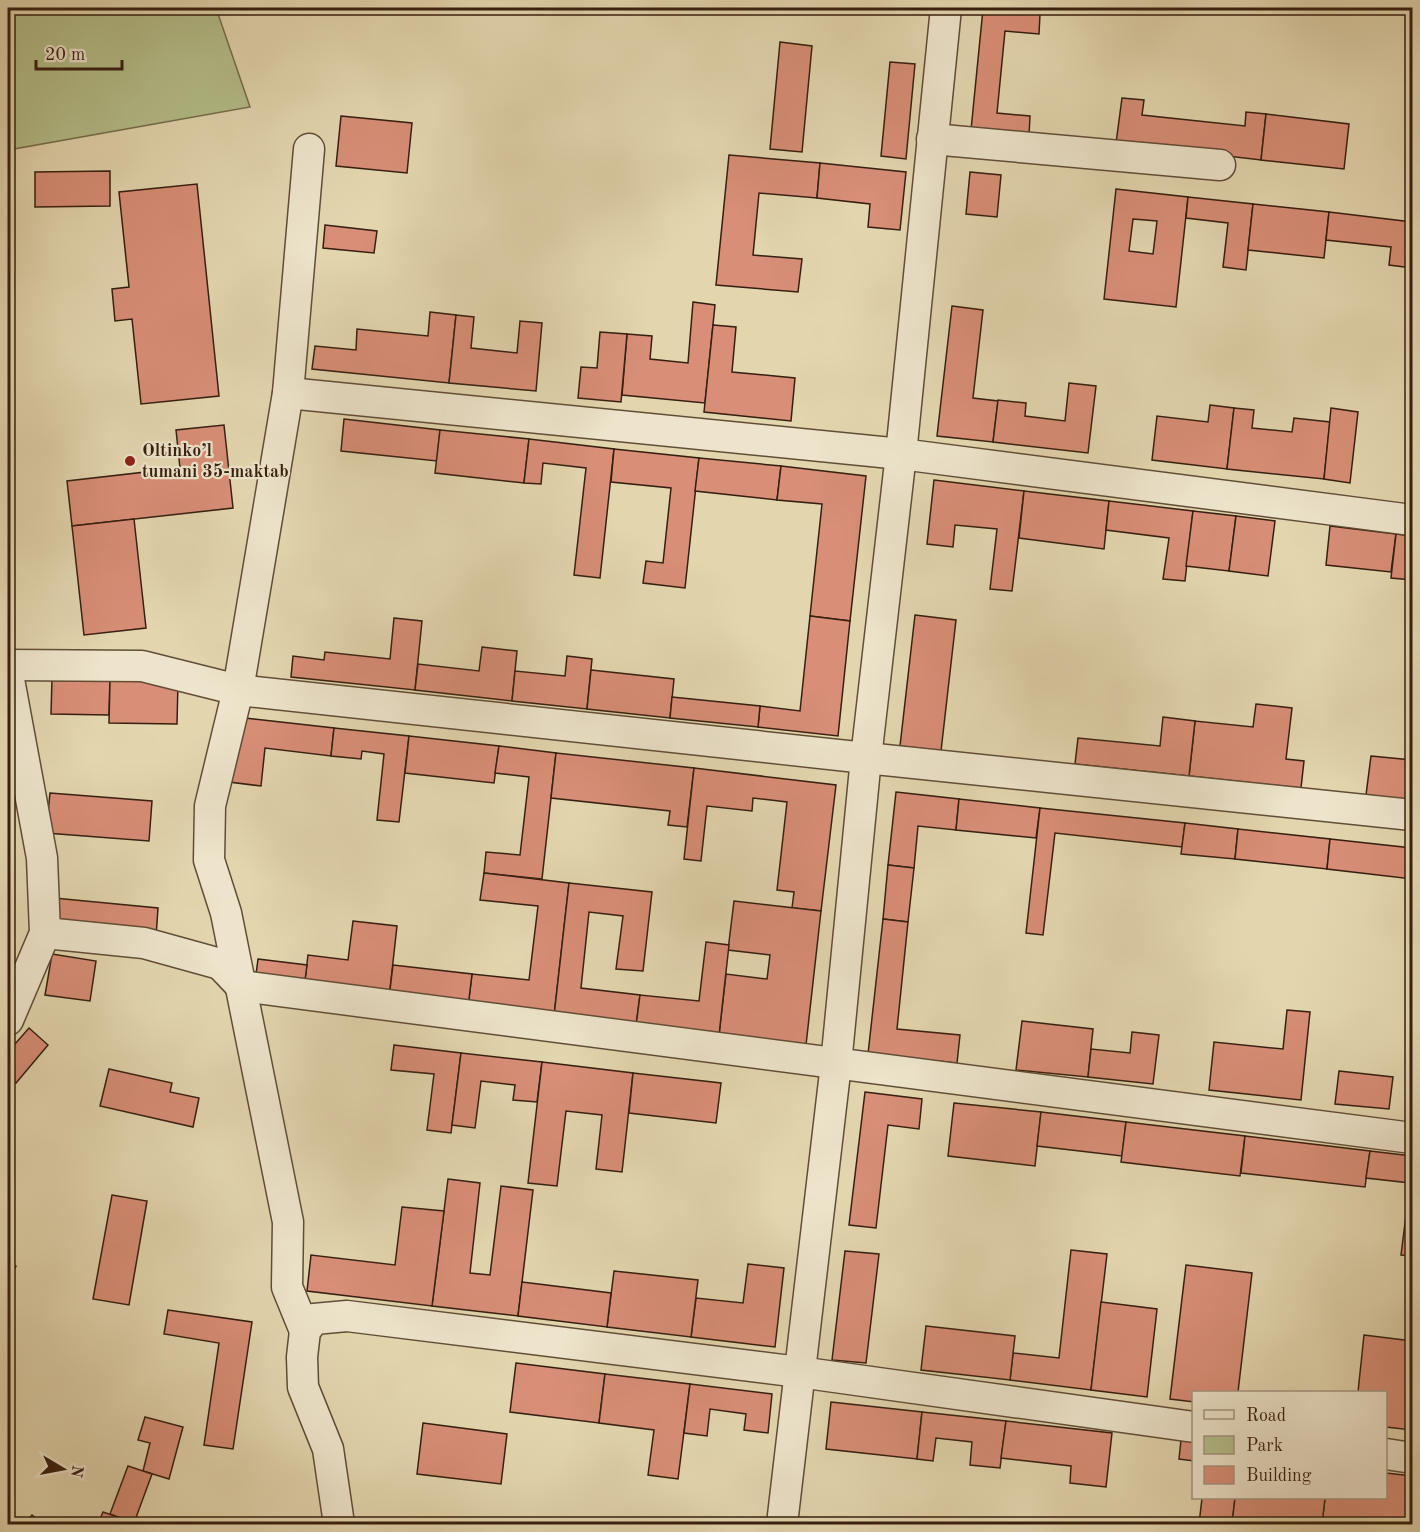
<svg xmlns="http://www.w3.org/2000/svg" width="1420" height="1532" font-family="'Old Standard TT',serif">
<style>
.green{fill:#b4be8a;stroke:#756e4c;stroke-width:1.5}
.building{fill:#d88e77;stroke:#361f0f;stroke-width:1.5;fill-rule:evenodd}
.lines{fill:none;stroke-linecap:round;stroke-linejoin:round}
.minor-casing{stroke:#614d37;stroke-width:33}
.minor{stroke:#ede4cb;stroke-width:30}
.poi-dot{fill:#8f2418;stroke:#ede4cb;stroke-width:2}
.labels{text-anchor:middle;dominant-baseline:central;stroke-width:4.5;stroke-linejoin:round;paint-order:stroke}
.poi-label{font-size:18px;font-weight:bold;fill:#361f0f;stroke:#ede4cb;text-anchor:start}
</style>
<rect width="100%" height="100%" fill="#e3d6af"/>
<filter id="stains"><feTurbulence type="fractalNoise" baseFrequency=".00333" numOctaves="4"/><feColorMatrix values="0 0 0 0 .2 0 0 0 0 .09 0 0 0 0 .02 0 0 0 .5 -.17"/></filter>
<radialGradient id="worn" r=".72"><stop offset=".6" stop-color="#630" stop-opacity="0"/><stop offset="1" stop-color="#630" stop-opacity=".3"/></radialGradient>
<!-- green -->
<polygon class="green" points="8,8 216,8 250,107 8,150"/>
<!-- building -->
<g class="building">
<polygon points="983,9 1040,14 1039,34 1005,31 997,113 1030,116 1029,136 971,130"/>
<polygon points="780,42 812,46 802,152 770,149"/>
<polygon points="890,62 915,64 906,159 881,156"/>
<polygon points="1122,98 1144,100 1142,115 1245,126 1246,112 1266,114 1261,160 1116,143"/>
<polygon points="1266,114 1349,124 1344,169 1261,160"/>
<polygon points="341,116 412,123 407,173 336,166"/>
<polygon points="729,155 820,163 817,198 759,193 753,255 802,259 798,292 716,285"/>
<polygon points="820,163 906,172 900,230 868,227 870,204 817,198"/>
<polygon points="110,171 110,206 35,207 35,172"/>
<polygon points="970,172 1001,175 997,217 966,214"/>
<polygon points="197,184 219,396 141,404 132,319 115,321 112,289 129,287 119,192"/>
<path d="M 1116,189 L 1188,197 L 1176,307 L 1104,299 ZM 1133,219 L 1157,221 L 1153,254 L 1129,251 Z"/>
<polygon points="1188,197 1253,204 1246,270 1223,267 1228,223 1186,218"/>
<polygon points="1253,204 1329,212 1324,258 1248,250"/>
<polygon points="1329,212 1412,222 1412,268 1389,265 1391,247 1326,240"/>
<polygon points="325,225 377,231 374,253 323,248"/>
<polygon points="693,302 715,305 705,403 622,395 627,334 652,336 650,359 688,363"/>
<polygon points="952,306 983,310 973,398 998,401 993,442 937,436"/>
<polygon points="430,312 456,315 449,383 312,369 315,346 356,350 357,329 428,336"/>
<polygon points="456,315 474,317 471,348 517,353 520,321 542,323 536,391 449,383"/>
<polygon points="713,325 736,327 732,372 795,378 791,421 704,412"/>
<polygon points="600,332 627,334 621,402 578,398 581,367 597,368"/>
<polygon points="1069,383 1096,386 1088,453 993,442 998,400 1026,403 1025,416 1065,421"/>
<polygon points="1210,405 1234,408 1227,469 1152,460 1157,416 1208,422"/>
<polygon points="1234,408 1254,410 1252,428 1292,432 1294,418 1330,422 1324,479 1227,469"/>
<polygon points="1331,408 1358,412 1350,483 1324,479"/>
<polygon points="344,419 440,430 437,461 341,451"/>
<polygon points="224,425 233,508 72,526 67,481 180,468 176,430"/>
<polygon points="440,430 529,439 524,483 435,473"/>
<polygon points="529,439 614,449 600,578 574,575 586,468 543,463 541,484 524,483"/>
<polygon points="614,449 699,458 685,588 643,583 646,561 663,563 671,488 611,482"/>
<polygon points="699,458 781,466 777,500 695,491"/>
<polygon points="781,466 866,476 850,621 810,616 822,504 777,500"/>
<polygon points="934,480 1024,491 1012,591 990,589 997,529 955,525 953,547 927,544"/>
<polygon points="1024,491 1109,501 1104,549 1019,538"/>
<polygon points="1109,501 1193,511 1185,581 1163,579 1169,538 1106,530"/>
<polygon points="1193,511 1236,516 1229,571 1186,566"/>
<polygon points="1236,516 1275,521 1268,576 1229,571"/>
<polygon points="134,519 146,628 84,635 72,526"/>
<polygon points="1330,526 1396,534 1391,572 1326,565"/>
<polygon points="1396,534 1412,536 1412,580 1391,578"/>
<polygon points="915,615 956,620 941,751 900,746"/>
<polygon points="810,616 850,621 838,736 758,727 760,706 800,711"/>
<polygon points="394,618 422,621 415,690 291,677 293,656 324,660 325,652 390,659"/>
<polygon points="482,647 517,651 512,701 415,690 418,664 479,671"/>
<polygon points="567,656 592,659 587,709 512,701 515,671 565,676"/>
<polygon points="591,670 674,679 670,718 587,709"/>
<polygon points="52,678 110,680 109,715 51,714"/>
<polygon points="110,680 178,682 177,724 109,723"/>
<polygon points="672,697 760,706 758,727 670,718"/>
<polygon points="1256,704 1292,708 1286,759 1304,761 1301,788 1189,776 1195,721 1253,727"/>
<polygon points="236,717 334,728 331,756 265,748 261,786 229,782"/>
<polygon points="1163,717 1195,721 1189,776 1075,764 1078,738 1160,746"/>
<polygon points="334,728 409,736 399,822 377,820 384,754 362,751 361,759 331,756"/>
<polygon points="409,736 499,746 494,783 405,773"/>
<polygon points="499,746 556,753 542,879 484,873 486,852 520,855 529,777 495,773"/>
<polygon points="556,753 694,768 687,827 668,825 670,811 551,798"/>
<polygon points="1371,756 1412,760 1412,800 1366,795"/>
<polygon points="694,768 836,785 821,911 792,908 794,892 777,890 787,802 753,798 752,811 707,806 701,861 684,859"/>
<polygon points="896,792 959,799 956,830 918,826 914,868 888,865"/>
<polygon points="50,793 152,801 149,841 46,833"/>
<polygon points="959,799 1040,808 1036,838 956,830"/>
<polygon points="1040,808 1185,823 1182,847 1055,833 1043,935 1026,933"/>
<polygon points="1185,823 1238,829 1235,859 1181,854"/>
<polygon points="1238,829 1330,839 1327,869 1235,859"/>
<polygon points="1330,839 1412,848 1412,879 1327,869"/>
<polygon points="888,865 914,868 908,922 883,919"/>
<polygon points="484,873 569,883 554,1016 468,1007 472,974 529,980 538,906 480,900"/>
<polygon points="569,883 652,892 643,971 616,969 623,916 589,912 581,988 640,995 636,1026 554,1016"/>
<polygon points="54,898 158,908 156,937 51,927"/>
<polygon points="734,901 821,911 806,1045 719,1035 726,974 767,979 770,955 728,950"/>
<polygon points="883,919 908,922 897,1029 960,1035 957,1063 868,1054"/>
<polygon points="353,921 397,926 389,998 304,988 308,955 348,960"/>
<polygon points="706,942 729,945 719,1035 636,1026 640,995 699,1001"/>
<polygon points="52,954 96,961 90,1001 45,995"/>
<polygon points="258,959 307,965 304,988 255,982"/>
<polygon points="393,965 472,974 468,1007 389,998"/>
<polygon points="1287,1010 1310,1012 1301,1100 1209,1090 1214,1042 1283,1049"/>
<polygon points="1022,1021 1093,1029 1088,1077 1016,1070"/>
<polygon points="29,1028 48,1045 16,1083 8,1074 8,1052"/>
<polygon points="1132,1032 1159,1035 1153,1084 1088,1077 1091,1049 1130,1053"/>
<polygon points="394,1045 461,1053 451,1133 427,1130 434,1074 391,1070"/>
<polygon points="461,1053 542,1062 537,1102 513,1100 515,1085 481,1081 475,1128 452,1125"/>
<polygon points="542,1062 633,1073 622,1172 596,1169 602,1115 566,1111 557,1186 528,1183"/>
<polygon points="109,1069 172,1083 170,1092 199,1098 193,1127 100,1106"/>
<polygon points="1339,1071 1393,1077 1389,1109 1335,1104"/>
<polygon points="633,1073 721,1083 716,1123 629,1113"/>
<polygon points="8,1074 13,1080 8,1086"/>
<polygon points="865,1092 922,1099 919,1129 888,1125 876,1228 849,1225"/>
<polygon points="954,1103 1041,1112 1035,1166 948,1156"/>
<polygon points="1041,1112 1126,1122 1122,1156 1037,1146"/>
<polygon points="1126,1122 1245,1136 1240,1176 1121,1162"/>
<polygon points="1245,1136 1370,1151 1365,1187 1241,1173"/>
<polygon points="1370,1151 1412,1156 1412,1256 1401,1255 1410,1183 1366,1178"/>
<polygon points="448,1179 480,1183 470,1273 490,1275 501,1186 533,1190 518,1316 432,1306"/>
<polygon points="112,1195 147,1201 129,1305 93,1299"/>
<polygon points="402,1207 444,1211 432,1306 307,1291 311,1255 395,1265"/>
<polygon points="1071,1250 1107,1254 1091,1390 1010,1380 1013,1353 1059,1358"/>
<polygon points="845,1251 879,1254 866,1363 832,1360"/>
<polygon points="8,1262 16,1266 8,1284"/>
<polygon points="748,1264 784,1268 775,1347 691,1337 696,1298 743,1303"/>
<polygon points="1186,1265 1252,1273 1238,1392 1194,1392 1194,1402 1170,1399"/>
<polygon points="614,1271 698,1280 691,1337 607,1327"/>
<polygon points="522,1282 611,1293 607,1327 518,1316"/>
<polygon points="1101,1302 1157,1309 1147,1397 1091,1390"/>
<polygon points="168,1310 252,1322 233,1449 204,1445 219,1343 164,1334"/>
<polygon points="926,1326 1015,1336 1010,1380 921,1370"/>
<polygon points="1364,1335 1412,1341 1412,1430 1386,1427 1386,1392 1358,1392"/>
<polygon points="516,1363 605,1374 599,1423 510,1412"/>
<polygon points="605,1374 690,1384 678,1479 648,1475 654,1430 599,1423"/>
<polygon points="690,1384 772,1394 768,1433 744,1430 746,1414 710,1409 707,1436 684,1433"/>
<polygon points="831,1402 922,1412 917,1459 826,1449"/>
<polygon points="922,1412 1006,1421 1000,1468 970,1465 972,1442 936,1438 933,1461 917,1459"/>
<polygon points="145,1417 183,1427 169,1479 143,1471 150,1443 138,1440"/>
<polygon points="1006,1421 1112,1433 1106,1487 1070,1483 1071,1466 1001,1458"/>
<polygon points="423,1423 507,1434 501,1484 417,1474"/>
<polygon points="1181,1440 1194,1442 1194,1461 1179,1459"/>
<polygon points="128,1466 152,1474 134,1523 110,1514"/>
<polygon points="1386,1473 1412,1476 1411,1524 1322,1524 1325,1498 1386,1498"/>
<polygon points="1202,1498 1235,1498 1232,1524 1199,1524"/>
<polygon points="1235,1498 1325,1498 1322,1524 1232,1524"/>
<polygon points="103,1512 126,1520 125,1524 98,1524"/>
<polygon points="32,1515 44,1524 24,1524"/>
</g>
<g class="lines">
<!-- minor casing -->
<g class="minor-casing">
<g id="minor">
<polyline points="932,139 1220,165"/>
<polyline points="288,393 901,454 1412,520"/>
<polyline points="8,665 142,666 238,690 288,393 309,149"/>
<polyline points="8,674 42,858 45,933 8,1020"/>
<polyline points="45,933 144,943 220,964 241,986 1412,1138"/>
<polyline points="305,1331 287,1287 288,1222 226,913 209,860 210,806 238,690 866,758 1412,815"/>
<polyline points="1386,1454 1412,1458"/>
<polyline points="339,1524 328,1449 303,1387 302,1357 305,1331 314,1319 347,1316 799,1372 1194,1427"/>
<polyline points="782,1524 836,1064 866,758 901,454 946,8"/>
</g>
</g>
<!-- minor -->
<use href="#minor" class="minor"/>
</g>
<!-- markers -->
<circle class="poi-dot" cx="130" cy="461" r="6"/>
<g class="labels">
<!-- poi labels -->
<g class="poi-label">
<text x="142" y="451">Oltinko’l<tspan x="142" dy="21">tumani 35-maktab</tspan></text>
</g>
</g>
<!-- margin -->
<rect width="1420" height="1532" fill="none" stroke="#e3d6af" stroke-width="30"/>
<rect x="9" y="9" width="1402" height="1514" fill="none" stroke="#361f0f" stroke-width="3"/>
<rect x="15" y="15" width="1390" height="1502" fill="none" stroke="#361f0f" stroke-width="1.5"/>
<!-- legend -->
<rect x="1192" y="1391" width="195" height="108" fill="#ede4cb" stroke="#a49580" stroke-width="1.5"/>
<rect x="1204" y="1410" width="30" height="9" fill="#ede4cb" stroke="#a49580" stroke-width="1.5"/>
<text x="1246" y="1421" font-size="18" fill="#361f0f">Road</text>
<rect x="1204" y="1436" width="30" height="18" fill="#b4be8a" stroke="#a49580" stroke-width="1.5"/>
<text x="1246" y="1451" font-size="18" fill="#361f0f">Park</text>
<rect x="1204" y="1466" width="30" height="18" fill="#d88e77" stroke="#a49580" stroke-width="1.5"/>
<text x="1246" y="1481" font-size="18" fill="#361f0f">Building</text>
<!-- north arrow -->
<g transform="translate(63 1469) rotate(100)" stroke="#ede4cb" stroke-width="4.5" paint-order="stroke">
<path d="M0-4.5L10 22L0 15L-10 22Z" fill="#361f0f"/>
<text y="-9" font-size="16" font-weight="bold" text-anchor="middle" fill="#361f0f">N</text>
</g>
<!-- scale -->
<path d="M36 60v9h86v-9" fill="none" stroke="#361f0f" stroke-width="3"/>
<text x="45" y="60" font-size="18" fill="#361f0f" stroke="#ede4cb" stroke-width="4.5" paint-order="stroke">20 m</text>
<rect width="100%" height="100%" filter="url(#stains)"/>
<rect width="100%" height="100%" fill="url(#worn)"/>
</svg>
